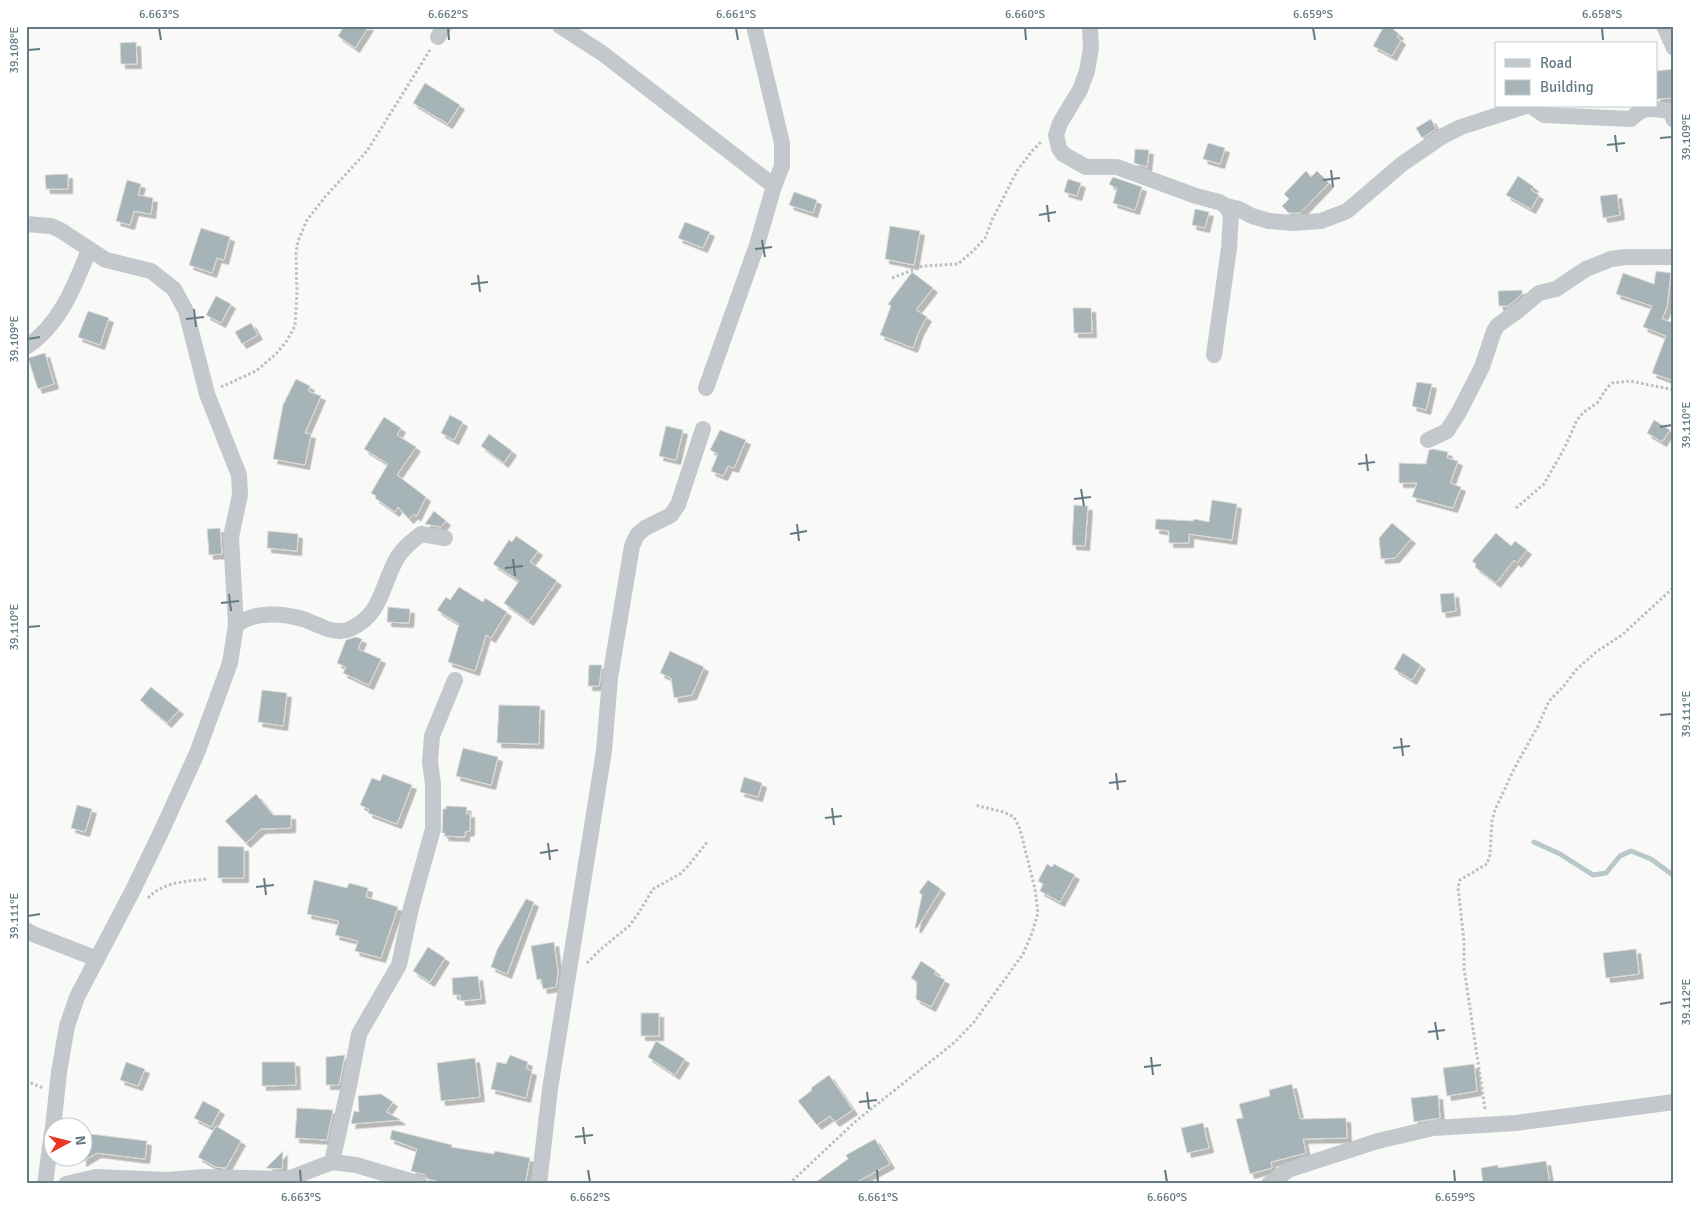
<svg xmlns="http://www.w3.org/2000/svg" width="1700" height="1210" font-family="Signika,sans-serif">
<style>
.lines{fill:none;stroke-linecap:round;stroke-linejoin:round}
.stream{stroke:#b8c8ca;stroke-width:5}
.building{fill:#a6b3b7;stroke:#dbdbd9;filter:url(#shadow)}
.path{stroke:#babfc1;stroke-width:3;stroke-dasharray:2.5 2.5;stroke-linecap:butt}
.minor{stroke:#c2c8cb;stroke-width:16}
.ticks{fill:none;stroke:#637a83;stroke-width:2}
.neatline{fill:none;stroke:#637a83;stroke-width:2}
.ticks-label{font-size:12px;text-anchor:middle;fill:#637a83}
</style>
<defs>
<filter id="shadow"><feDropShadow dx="4.5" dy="4.5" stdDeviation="0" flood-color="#0004"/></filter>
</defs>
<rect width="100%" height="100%" fill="#f9f9f7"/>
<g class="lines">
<!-- stream -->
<polyline class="stream" points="1534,842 1560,854 1593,875 1606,873 1620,856 1631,851 1651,859 1674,876"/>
</g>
<!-- building -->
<g class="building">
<polygon points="344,26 369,26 355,48 338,36"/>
<polygon points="1384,26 1389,26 1399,34 1397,37 1401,40 1392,56 1373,46"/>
<polygon points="136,42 137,64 121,64 120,43"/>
<polygon points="1674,69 1674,98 1656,99 1656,71"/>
<polygon points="425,83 460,105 448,124 413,103"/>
<polygon points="1431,119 1436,129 1422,138 1416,128"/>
<polygon points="1208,143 1225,148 1220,164 1203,159"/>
<polygon points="1135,149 1149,150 1147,167 1134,163"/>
<polygon points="1306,171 1311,177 1317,171 1329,183 1300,213 1289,213 1282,206 1289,199 1284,194"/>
<polygon points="68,174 68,189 46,189 45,175"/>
<polygon points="1518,176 1534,187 1531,190 1539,195 1531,209 1506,195"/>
<polygon points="1113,177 1142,187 1135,210 1113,203 1117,189 1109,184"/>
<polygon points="1068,179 1081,183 1077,196 1064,192"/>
<polygon points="127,180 141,184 138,195 153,198 151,214 134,211 130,225 116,221"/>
<polygon points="794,192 817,200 813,213 789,205"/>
<polygon points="1617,194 1620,215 1603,218 1600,196"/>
<polygon points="1195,209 1209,212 1205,228 1192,225"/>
<polygon points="685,222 710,232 703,248 678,238"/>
<polygon points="890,226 920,231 914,265 885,259"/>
<polygon points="201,228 230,237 224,260 217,258 212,273 189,265"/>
<polygon points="1656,271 1671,273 1667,307 1662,319 1671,322 1674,320 1674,381 1652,373 1666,336 1643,327 1652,306 1616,294 1623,273 1654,284"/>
<polygon points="912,272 933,288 916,310 927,317 919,331 913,348 880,335 891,306 888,304"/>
<polygon points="1522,290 1522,294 1513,302 1508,306 1499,306 1498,291"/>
<polygon points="216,296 231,304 221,323 206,315"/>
<polygon points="1073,308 1091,308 1092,333 1074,333"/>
<polygon points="88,311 109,318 100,345 78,337"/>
<polygon points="251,323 258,335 242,344 235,332"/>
<polygon points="45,353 54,384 38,389 28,358"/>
<polygon points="296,379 310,386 308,391 321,396 305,433 311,434 305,465 273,459 283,405"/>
<polygon points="1417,382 1432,384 1426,410 1412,406"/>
<polygon points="450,415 463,422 454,440 441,433"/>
<polygon points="384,417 401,428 397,435 416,447 397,475 426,497 416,517 414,514 409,519 398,507 395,512 375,498 376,496 371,493 388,464 364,449"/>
<polygon points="1654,420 1670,430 1662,442 1647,433"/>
<polygon points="666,426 683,430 676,460 659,456"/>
<polygon points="720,430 746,440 734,468 728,466 723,476 711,471 718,454 710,450"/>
<polygon points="489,434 512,451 504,463 481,446"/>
<polygon points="1433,449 1448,452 1447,458 1458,461 1450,483 1461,487 1453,508 1412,497 1417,483 1399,483 1399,463 1426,464 1429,450"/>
<polygon points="1212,500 1237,504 1232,540 1189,534 1189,543 1169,543 1169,531 1155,529 1156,519 1193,521 1194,519 1209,522"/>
<polygon points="1074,505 1088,506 1085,546 1072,545"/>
<polygon points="434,511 446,521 441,527 425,524"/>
<polygon points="1392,523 1411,539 1395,558 1381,559 1379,538"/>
<polygon points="220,528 222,554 209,555 207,529"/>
<polygon points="268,531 298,534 297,551 267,548"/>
<polygon points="1496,533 1511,546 1515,541 1527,550 1517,563 1514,560 1496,583 1475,567 1476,564 1472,561"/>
<polygon points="516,536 538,551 530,562 557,581 529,621 504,603 519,581 493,564 509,540 512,542"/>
<polygon points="459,587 483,602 485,598 507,612 491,638 486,635 475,671 448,662 459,624 437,610 446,597 450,600"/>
<polygon points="1454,593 1456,611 1442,613 1440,594"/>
<polygon points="388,607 410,609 409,623 387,622"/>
<polygon points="356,637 362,639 358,649 381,659 369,685 343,673 346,667 337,663 346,640"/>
<polygon points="670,651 704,667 692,695 674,698 671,678 660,673"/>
<polygon points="1403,653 1421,665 1412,680 1394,669"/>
<polygon points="589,665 602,665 599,686 588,686"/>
<polygon points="151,687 179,710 167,723 140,700"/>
<polygon points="262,690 287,693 283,726 258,722"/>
<polygon points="499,705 540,706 539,744 497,743"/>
<polygon points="463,748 498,757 491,785 456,776"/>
<polygon points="383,774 412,785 397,824 368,813 369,809 360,805 372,778 380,781"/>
<polygon points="744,777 762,783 758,797 740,792"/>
<polygon points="256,794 273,815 291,815 291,828 261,829 246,843 225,821"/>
<polygon points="77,805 92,809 85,832 71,828"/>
<polygon points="446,806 467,807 466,814 470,813 470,831 465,832 465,837 444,836 445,833 442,833 443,809 446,809"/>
<polygon points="218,846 244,847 244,878 218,878"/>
<polygon points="1047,864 1052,867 1054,864 1075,875 1060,902 1040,891 1043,884 1038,881"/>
<polygon points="314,880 347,888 349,883 368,888 366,897 398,907 381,958 355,951 358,941 335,935 339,921 307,914"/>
<polygon points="928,880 941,889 917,928 915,928 922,895 919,892"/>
<polygon points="526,899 534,902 507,974 491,967 497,950"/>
<polygon points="554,942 558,973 556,987 543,989 541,979 537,980 531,946"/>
<polygon points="428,947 445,958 430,982 413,971"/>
<polygon points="1636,949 1639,974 1606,978 1603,953"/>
<polygon points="921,961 936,971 934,974 945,980 931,1007 916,999 917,982 911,978"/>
<polygon points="478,976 481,999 461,1001 460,995 453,995 452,978"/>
<rect x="641" y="1013" width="18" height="23"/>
<polygon points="656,1041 685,1059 675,1075 648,1057"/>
<polygon points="345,1055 339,1085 326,1085 326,1057"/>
<polygon points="510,1055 528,1062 526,1069 532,1071 526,1098 491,1089 497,1062 506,1064"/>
<polygon points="475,1058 480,1097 441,1101 437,1063"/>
<polygon points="126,1062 145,1069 138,1086 120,1080"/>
<polygon points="262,1062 295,1062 296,1085 262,1086"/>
<polygon points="1474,1064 1477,1091 1447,1096 1443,1068"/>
<polygon points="829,1075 853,1110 835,1122 830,1116 817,1125 798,1101 812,1090 811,1088"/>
<polygon points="1292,1084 1300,1119 1346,1118 1347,1138 1303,1139 1306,1153 1271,1162 1272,1168 1250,1174 1236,1119 1243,1118 1239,1104 1270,1096 1269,1090"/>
<polygon points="381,1094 393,1102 386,1112 401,1120 351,1124 354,1111 359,1112 358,1096"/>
<polygon points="1438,1095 1440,1118 1414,1122 1411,1098"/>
<polygon points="203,1101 220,1110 211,1127 194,1118"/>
<polygon points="297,1108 333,1110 327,1140 295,1138"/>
<polygon points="1203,1123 1209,1148 1187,1153 1181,1128"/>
<polygon points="216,1126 241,1141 226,1168 216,1167 198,1157"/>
<polygon points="392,1130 452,1145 451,1147 494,1154 495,1151 530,1158 525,1184 448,1184 428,1179 423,1174 411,1171 417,1149 390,1139"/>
<polygon points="82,1133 147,1141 145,1159 97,1153 82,1162"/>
<polygon points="875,1139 890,1164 853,1184 813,1184 848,1159 846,1155"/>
<polygon points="283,1151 282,1169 266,1168"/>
<polygon points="1546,1161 1550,1184 1483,1184 1481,1168 1498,1165 1498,1168"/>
</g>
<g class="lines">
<!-- path -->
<g class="path">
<polyline points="892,278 923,266 958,264 974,250 985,238 993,218 1017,171 1032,151 1042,141"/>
<polyline points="221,387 256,371 276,354 286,342 295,326 297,293 296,253 298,241 307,220 325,197 367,151 430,50"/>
<polyline points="1516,508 1544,484 1565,447 1577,420 1584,412 1597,403 1607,388 1612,383 1630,381 1674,390"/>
<path d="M 148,898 C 164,881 186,882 206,879"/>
<polyline points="587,963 601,949 629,926 638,914 653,889 680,874 688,866 708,841"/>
<polyline points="26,1081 43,1088"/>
<polyline points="1485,1109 1464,968 1464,942 1458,887 1460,880 1487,864 1490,855 1492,820 1495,810 1514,769 1538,726 1549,701 1563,687 1576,670 1596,652 1622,635 1674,587"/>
<polyline points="789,1184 856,1121 955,1042 974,1022 1023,954 1032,933 1038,913 1035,889 1020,829 1014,817 1003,812 975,805"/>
</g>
<!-- minor -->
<g class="minor">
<polyline points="560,26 602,53 774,186"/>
<polyline points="1090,26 1091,48 1087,71 1080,90 1060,123 1056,135 1059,148 1063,154 1086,167 1117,167 1196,196 1219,202 1226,206 1231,215 1229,248 1214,355"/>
<polyline points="1664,26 1674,48"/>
<polyline points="438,37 444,26"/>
<path d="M 1531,106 L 1544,115 L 1631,119 C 1644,105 1652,109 1670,111 L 1674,120"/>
<polyline points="1226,206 1239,209 1252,216 1269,221 1293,223 1321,221 1347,211 1402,164 1443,136 1461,127 1526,106"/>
<polyline points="26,224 51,226 60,230 106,260 151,271 174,289 186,311 207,394 239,475 240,495 231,537 236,625 230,663 197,753 162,830 133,890 77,997 67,1026 59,1072 53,1128"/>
<path d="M 26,347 C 60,325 75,285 89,250"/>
<polyline points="706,388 757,245 774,186 782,166 782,143 754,26"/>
<polyline points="1428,440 1447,431 1459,412 1482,367 1494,331 1498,325 1519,310 1539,293 1556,289 1586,269 1611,259 1626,257 1674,257"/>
<path d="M 236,625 C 255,611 282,613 303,619 C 318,624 334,636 350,629 C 382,615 381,586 397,558 C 403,548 412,541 421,534 L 445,538"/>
<polyline points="26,930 33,934 97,959"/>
<polyline points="332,1162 349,1086 359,1034 399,965 411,908 433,829 433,784 430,762 432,736 455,680"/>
<polyline points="45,1184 52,1132"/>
<polyline points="66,1184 96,1177 168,1180 204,1177 288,1179 332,1162 356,1165 420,1184"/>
<polyline points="539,1184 550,1089 604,751 610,678 632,546 637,535 645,528 671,515 678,505 703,429"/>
<polyline points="1269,1184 1288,1170 1378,1141 1433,1128 1516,1123 1674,1102"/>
</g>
</g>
<!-- ticks -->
<path class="ticks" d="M 159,28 L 161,40M 448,28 L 449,40M 736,28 L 738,40M 1025,28 L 1026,40M 1313,28 L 1315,40M 1602,28 L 1603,40M 28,50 L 40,49M 1615,135 L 1617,152M 1660,138 L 1672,137M 1607,145 L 1625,143M 1331,170 L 1333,187M 1323,180 L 1340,178M 1047,205 L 1049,222M 1039,215 L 1056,212M 762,240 L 765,257M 755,249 L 772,247M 478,275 L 480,292M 471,284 L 488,282M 194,309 L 196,327M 186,319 L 204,317M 28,339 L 40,337M 1660,427 L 1672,425M 1366,454 L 1368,471M 1358,464 L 1375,462M 1081,489 L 1084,506M 1074,499 L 1091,497M 797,524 L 799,541M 790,534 L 807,531M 513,559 L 515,576M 505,568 L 523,566M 229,594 L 231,611M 221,603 L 239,601M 28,627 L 40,626M 1660,715 L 1672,714M 1401,738 L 1403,756M 1393,748 L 1410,746M 1116,773 L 1118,790M 1109,783 L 1126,781M 832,808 L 834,825M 825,818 L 842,816M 548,843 L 550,860M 540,853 L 558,850M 264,878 L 266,895M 256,887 L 274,885M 28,916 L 40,914M 1660,1004 L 1672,1002M 1435,1022 L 1438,1040M 1428,1032 L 1445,1030M 1151,1057 L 1153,1075M 1144,1067 L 1161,1065M 867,1092 L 869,1109M 859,1102 L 877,1100M 583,1127 L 585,1144M 575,1137 L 593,1135M 300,1170 L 301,1182M 588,1170 L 590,1182M 877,1170 L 878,1182M 1165,1170 L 1167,1182M 1454,1170 L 1455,1182"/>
<!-- border -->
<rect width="1700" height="1210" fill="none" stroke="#ffffff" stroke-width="55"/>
<!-- legend -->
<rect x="1495" y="42" width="162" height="65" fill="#ffffff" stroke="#c1cacd"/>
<rect x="1505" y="59" width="25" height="8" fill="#c2c8cb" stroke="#c1cacd"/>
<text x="1540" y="68" font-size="15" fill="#637a83">Road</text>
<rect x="1505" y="80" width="25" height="15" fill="#a6b3b7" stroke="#c1cacd"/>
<text x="1540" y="92" font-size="15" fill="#637a83">Building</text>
<!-- north arrow -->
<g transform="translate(68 1142) rotate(83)"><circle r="24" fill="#ffffff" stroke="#c1cacd"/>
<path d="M0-4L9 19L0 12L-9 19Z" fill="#eb3525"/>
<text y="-8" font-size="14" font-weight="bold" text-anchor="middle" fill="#637a83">N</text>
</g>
<rect x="28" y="28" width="1644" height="1154" class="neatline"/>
<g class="ticks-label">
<text x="159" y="18">6.663°S</text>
<text x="448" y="18">6.662°S</text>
<text x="736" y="18">6.661°S</text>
<text x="1025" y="18">6.660°S</text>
<text x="1313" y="18">6.659°S</text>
<text x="1602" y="18">6.658°S</text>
<text transform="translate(14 50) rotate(-90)" y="4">39.108°E</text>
<text transform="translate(1686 137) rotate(-90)" y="4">39.109°E</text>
<text transform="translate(14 339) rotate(-90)" y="4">39.109°E</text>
<text transform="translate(1686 425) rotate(-90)" y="4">39.110°E</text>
<text transform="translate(14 627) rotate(-90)" y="4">39.110°E</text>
<text transform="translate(1686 714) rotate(-90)" y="4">39.111°E</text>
<text transform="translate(14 916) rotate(-90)" y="4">39.111°E</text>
<text transform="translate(1686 1002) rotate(-90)" y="4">39.112°E</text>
<text x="301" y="1201">6.663°S</text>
<text x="590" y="1201">6.662°S</text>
<text x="878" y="1201">6.661°S</text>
<text x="1167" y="1201">6.660°S</text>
<text x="1455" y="1201">6.659°S</text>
</g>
</svg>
